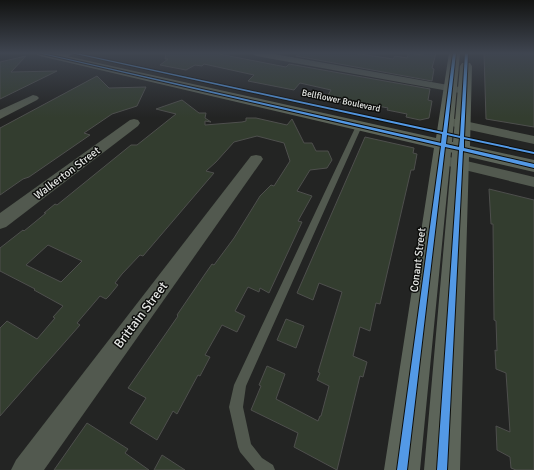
<svg xmlns="http://www.w3.org/2000/svg" width="534" height="470" font-family="Signika,sans-serif">
<style>
.building{fill:#333d2f;stroke:#4e4f4d;fill-rule:evenodd}
.lines{fill:none;stroke-linecap:round;stroke-linejoin:round}
.lane{fill:#52594f;fill-rule:evenodd}
.street{fill:#52594f;fill-rule:evenodd}
.secondary{fill:#5c6459;fill-rule:evenodd}
.cycleway-casing{stroke:#0d0e0c;stroke-width:2}
.cycleway{fill:#5399e6;fill-rule:evenodd}
.labels{text-anchor:middle;dominant-baseline:central;stroke-width:3;stroke-linejoin:round;paint-order:stroke}
.far-street-label{font-size:9px;fill:#e6e8e6;stroke:#0d0e0c}
.street-label{font-size:11px;fill:#e6e8e6;stroke:#0d0e0c}
.near-street-label{font-size:13px;fill:#e6e8e6;stroke:#0d0e0c}
</style>
<rect width="100%" height="100%" fill="#232423"/>
<!-- building -->
<g class="building">
<polygon points="166,53 221,53 219,54 286,67 289,64 430,89 428,100 432,101 429,118 420,120 406,117 407,114 387,110 388,108 342,99 340,103 325,100 331,90 300,83 294,90 248,81 254,75 204,64 202,66 195,65 186,70 160,65 168,59 165,59"/>
<polygon points="300,53 354,53 393,59 395,56 407,58 409,53 422,55 422,53 436,53 432,68 434,69 432,81 296,56"/>
<polygon points="484,53 534,54 534,127 486,119"/>
<polygon points="26,56 11,72 57,71 0,99 0,62"/>
<polygon points="97,76 109,88 146,87 137,106 112,114 84,133 90,135 29,177 23,179 0,195 0,128"/>
<path d="M 182,100 L 199,113 L 206,113 L 205,118 L 211,122 L 205,121 L 205,125 L 242,122 L 246,121 L 246,118 L 256,118 L 287,125 L 292,119 L 304,143 L 312,143 L 316,151 L 328,151 L 332,160 L 327,168 L 310,170 L 297,191 L 312,196 L 298,221 L 302,222 L 269,293 L 260,288 L 259,292 L 248,287 L 235,311 L 245,316 L 237,332 L 222,325 L 205,355 L 210,357 L 200,376 L 198,375 L 177,414 L 173,411 L 157,440 L 130,423 L 146,398 L 128,388 L 178,316 L 177,315 L 205,274 L 212,264 L 214,265 L 234,238 L 260,196 L 271,185 L 274,186 L 290,161 L 284,143 L 257,136 L 234,142 L 216,162 L 206,171 L 214,173 L 143,256 L 140,255 L 122,274 L 115,283 L 118,285 L 109,296 L 106,299 L 100,296 L 77,323 L 80,325 L 0,416 L 0,328 L 7,321 L 37,339 L 55,318 L 53,317 L 63,306 L 34,290 L 35,289 L 0,271 L 0,248 L 23,230 L 24,231 L 46,213 L 44,213 L 55,204 L 57,205 L 131,145 L 137,145 L 176,114 L 156,109 ZM 48,245 L 82,261 L 61,282 L 26,265 Z"/>
<polygon points="365,137 414,148 413,153 417,154 414,170 411,170 380,304 376,303 370,331 360,327 353,356 367,362 363,377 360,376 337,470 294,447 298,433 251,410 261,386 259,385 267,366 285,374 276,399 318,421 320,416 321,416 329,386 317,380 320,373 318,372 342,292 319,283 313,300 297,293"/>
<polygon points="489,189 534,200 534,470 516,470 511,468 510,457 497,450 496,426 510,432 509,417 506,373 496,369 495,350 497,351 496,321 494,320 493,224 491,224"/>
<polygon points="286,319 304,326 296,348 277,340"/>
<polygon points="87,423 128,449 125,453 149,470 54,470"/>
<polygon points="162,455 185,470 154,470"/>
</g>
<g class="lines">
<!-- lane -->
<polygon class="lane" points="359,124 362,126 246,386 243,407 251,444 262,458 273,465 275,470 255,470 240,452 238,447 229,407 234,385 356,126"/>
<!-- street -->
<g class="street">
<polygon points="63,53 75,53 63,59 57,59 55,57"/>
<polygon points="251,53 269,53 465,88 470,91 465,94 256,56"/>
<polygon points="33,95 37,96 39,98 37,100 0,119 0,110"/>
<polygon points="446,117 534,136 534,144 442,124 440,121 442,118"/>
<polygon points="134,119 138,120 140,123 138,126 6,227 0,229 0,213 130,120"/>
<polygon points="256,155 261,156 263,159 261,162 44,470 11,470 16,460 251,156"/>
<polygon points="441,155 534,177 534,187 436,163 434,160 436,157"/>
</g>
<!-- secondary -->
<polygon class="secondary" points="34,53 53,53 436,138 449,53 460,53 452,142 453,142 460,66 462,63 470,63 472,66 470,146 534,160 534,172 469,157 460,470 424,470 452,153 451,152 420,470 384,470 434,148 40,56"/>
<!-- cycleway casing -->
<g class="cycleway-casing">
<path id="cycleway" d="M 38,53 L 42,53 L 441,143 L 442,134 L 71,53 L 76,53 L 443,132 L 453,53 L 456,53 L 447,133 L 460,136 L 465,53 L 468,53 L 464,137 L 534,152 L 534,154 L 464,139 L 464,148 L 534,164 L 534,168 L 463,151 L 447,470 L 437,470 L 459,150 L 445,147 L 407,470 L 397,470 L 441,146 ZM 447,135 L 460,138 L 459,147 L 446,144 Z"/>
</g>
<!-- cycleway -->
<use href="#cycleway" class="cycleway"/>
</g>
<!-- sky -->
<linearGradient id="sky" x2="0" y2="1"><stop stop-color="#131413"/><stop offset="0.45" stop-color="#3f4550"/><stop offset="1" stop-color="#3f4550" stop-opacity="0"/></linearGradient>
<rect width="534" height="118" fill="url(#sky)"/>
<g class="labels">
<!-- far-street labels -->
<g class="far-street-label">
<text transform="translate(341 101) rotate(12)">Bellflower Boulevard</text>
</g>
<!-- street labels -->
<g class="street-label">
<text transform="translate(67 173) rotate(-37)">Walkerton Street</text>
<text transform="translate(418 260) rotate(-83)">Conant Street</text>
</g>
<!-- near-street labels -->
<g class="near-street-label">
<text transform="translate(141 315) rotate(-53)">Brittain Street</text>
</g>
</g>
</svg>
